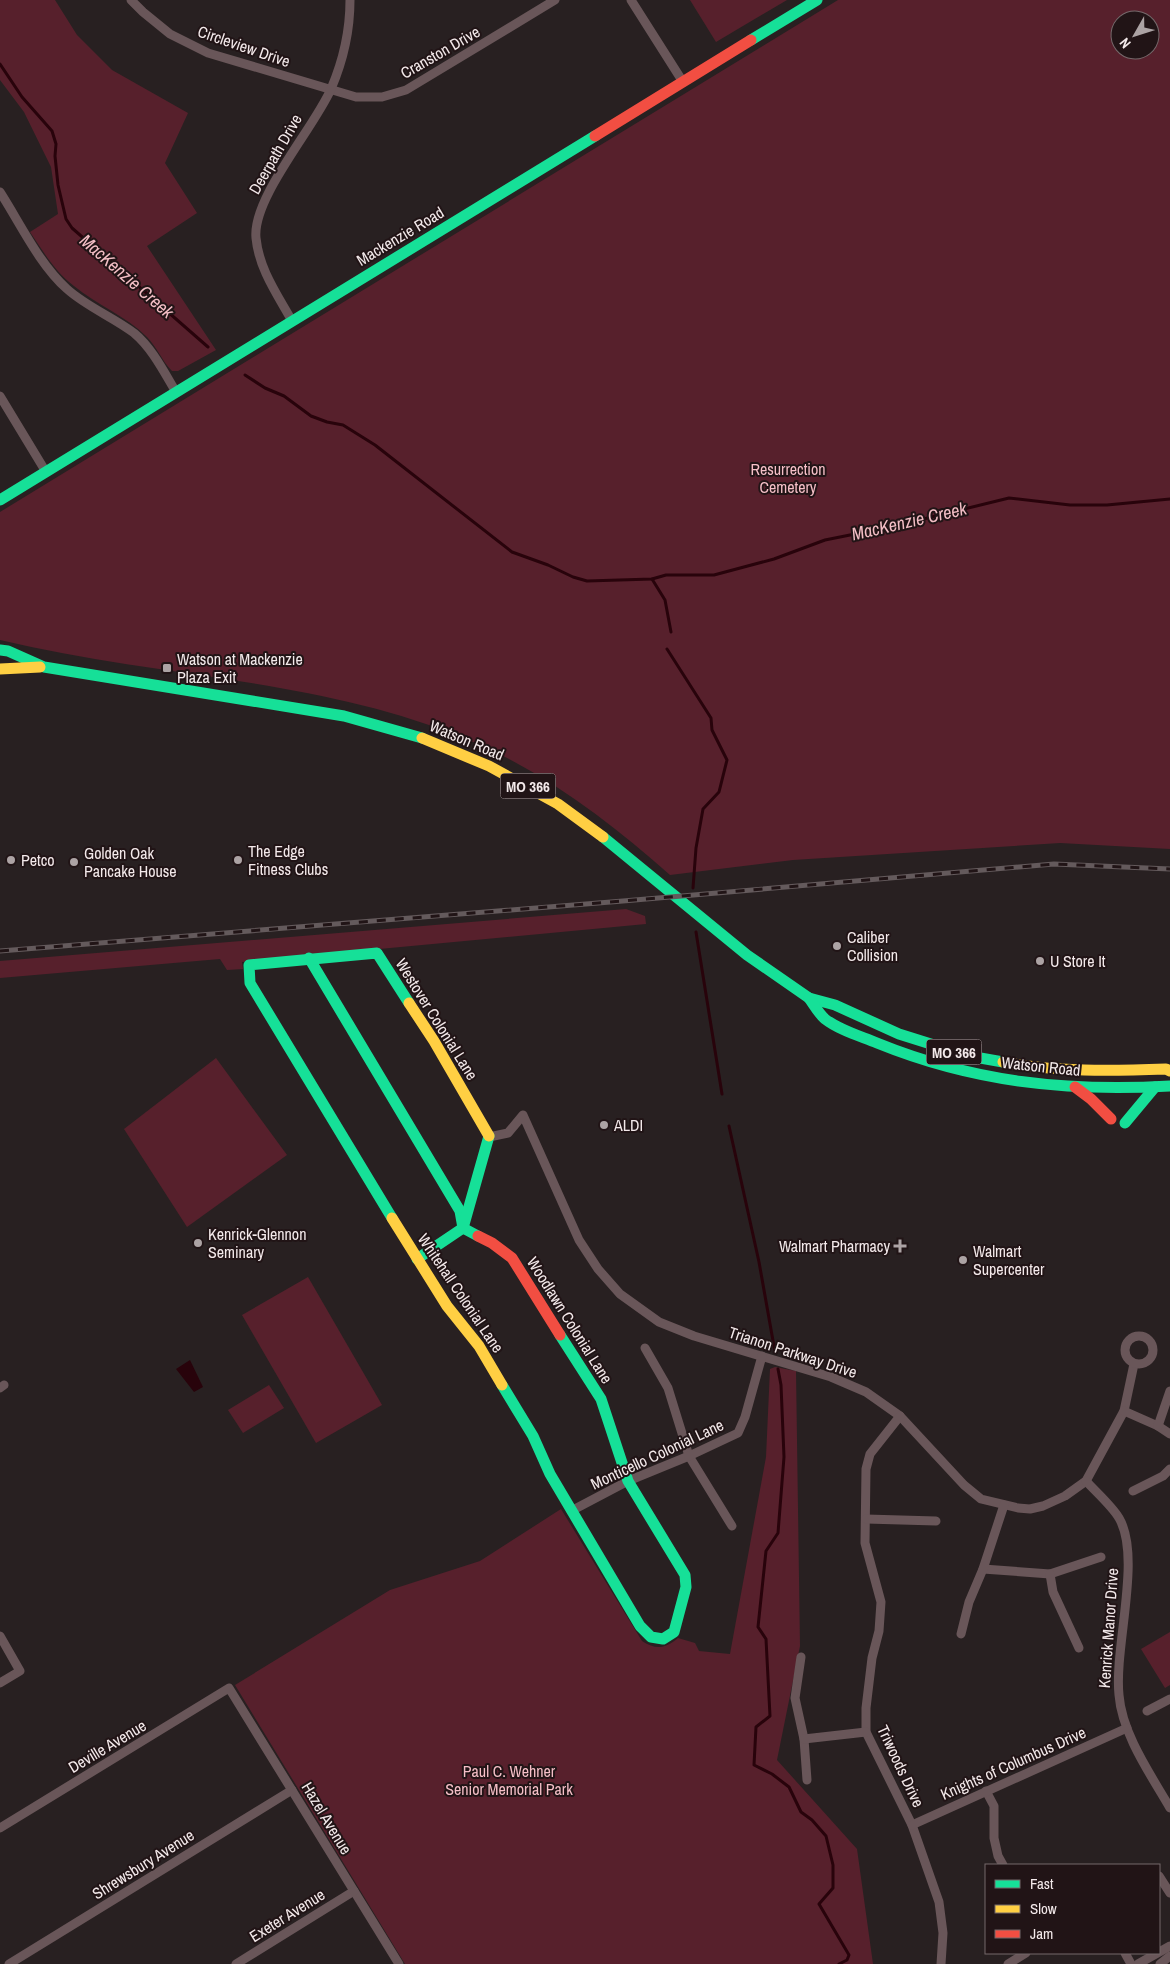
<svg xmlns="http://www.w3.org/2000/svg" width="1170" height="1964" font-family="'Archivo Narrow',sans-serif">
<style>
.green{fill:#57202c;fill-rule:evenodd}
.water{fill:#28030b}
.lines{fill:none;stroke-linecap:round;stroke-linejoin:round}
.stream{stroke:#28030b;stroke-width:3}
.street{stroke:#695659;stroke-width:9}
.fast{stroke:#16e098;stroke-width:11}
.slow{stroke:#ffcf43;stroke-width:11}
.jam{stroke:#f24e42;stroke-width:11}
.rail-casing{stroke:#645a5c;stroke-width:5}
.rail{stroke:#211416;stroke-width:3;stroke-dasharray:9;stroke-linecap:butt}
.poi-dot{fill:#aca3a4;stroke:#211416;stroke-width:2}
.labels{text-anchor:middle;dominant-baseline:central;stroke-width:4;stroke-linejoin:round;paint-order:stroke}
.shield{fill:#211416;stroke:#b4a9aa;stroke-width:1}
.shield-label{font-size:15px;font-weight:bold;fill:#f3e9ea}
.street-label{font-size:16px;fill:#f3e9ea;stroke:#211416}
.park-label{font-size:16px;fill:#f5bfc7;stroke:#211416}
.poi-label{font-size:16px;fill:#f3e9ea;stroke:#211416;text-anchor:start}
.water-label{font-size:18px;font-style:italic;fill:#f3bec5;stroke:#211416}
</style>
<rect width="100%" height="100%" fill="#282021"/>
<!-- green -->
<g class="green">
<path d="M 0,0 L 55,0 L 77,35 L 112,70 L 188,113 L 165,163 L 197,213 L 147,246 L 216,350 L 178,371 L 172,371 C 162,361 157,347 147,337 C 126,316 97,305 74,286 C 55,272 43,251 30,232 L 58,214 L 51,167 L 24,112 L 0,80 Z"/>
<polygon points="690,0 787,0 716,42"/>
<path d="M 838,0 L 1170,0 L 1170,849 L 1060,843 L 793,860 L 670,875 C 609,821 542,770 466,739 C 319,678 153,677 0,640 L 0,512 ZM 1120,20 L 1150,20 L 1150,50 L 1120,50 Z"/>
<polygon points="626,909 645,916 646,924 242,962 243,969 227,970 220,959 0,978 0,961"/>
<polygon points="216,1058 287,1155 187,1227 124,1129"/>
<polygon points="308,1277 382,1405 316,1443 242,1315"/>
<path d="M 775,1367 L 796,1371 L 800,1646 L 777,1760 L 857,1849 L 873,1964 L 405,1964 L 235,1685 L 390,1590 L 480,1561 L 561,1509 L 642,1641 C 656,1650 665,1649 678,1638 L 695,1643 L 699,1651 L 730,1654 L 766,1457 L 770,1369 Z"/>
<polygon points="269,1385 284,1408 243,1433 228,1410"/>
<polygon points="1170,1632 1170,1685 1165,1688 1141,1649"/>
</g>
<!-- water -->
<polygon class="water" points="190,1360 203,1387 194,1392 176,1369"/>
<g class="lines">
<!-- stream -->
<g class="stream">
<polyline points="0,64 22,97 52,131 56,144 55,156 58,185 66,219 72,228 208,347"/>
<polyline points="245,375 265,388 284,396 311,416 327,422 343,425 375,445 512,552 548,565 573,577 587,581 652,579 666,575 714,575 774,559 825,540 895,526 1009,498 1070,505 1107,505 1170,499"/>
<polyline points="652,579 665,600 671,632"/>
<polyline points="667,649 711,718 712,730 727,760 719,792 703,809 696,848 693,888"/>
<polyline points="696,932 722,1094"/>
<polyline points="729,1126 759,1262 775,1352"/>
<polyline points="778,1369 781,1385 784,1457 778,1533 766,1551 758,1627 766,1639 770,1716 756,1727 754,1765 772,1774 789,1787 801,1812 812,1820 826,1836 833,1865 833,1888 819,1904 849,1955 847,1960 839,1964"/>
</g>
<!-- street -->
<g class="street">
<polyline points="131,0 143,12 170,34 208,53 356,97 382,97 406,90 555,0"/>
<polyline points="631,0 683,82"/>
<path d="M 0,192 C 20,223 39,264 67,289 C 87,307 113,317 134,333 C 152,348 164,372 176,392"/>
<path d="M 292,321 C 277,294 259,269 256,238 C 252,198 314,128 331,89 C 343,61 350,30 350,0"/>
<polyline points="0,396 46,472"/>
<polyline points="489,1137 508,1133 523,1115 579,1240 598,1269 620,1294 659,1322 694,1336 831,1377 866,1392 900,1416 964,1485 981,1499 1018,1508 1030,1509 1043,1506 1065,1496 1086,1481 1124,1411 1134,1364"/>
<circle cx="1139" cy="1350" r="14"/>
<polyline points="645,1348 668,1388 689,1456 732,1526"/>
<polyline points="0,1388 4,1385"/>
<polyline points="1124,1411 1158,1426 1170,1434"/>
<polyline points="900,1416 870,1454 866,1469 865,1543 881,1602 879,1631 872,1658 866,1708 866,1732 912,1825 939,1902 943,1933 941,1964"/>
<polyline points="1158,1426 1170,1391"/>
<path d="M 1086,1481 C 1096,1492 1112,1506 1119,1518 C 1142,1557 1114,1647 1119,1695 C 1122,1734 1151,1775 1170,1808"/>
<polyline points="1133,1491 1163,1476 1170,1469"/>
<polyline points="571,1511 628,1481 689,1456 738,1433 745,1417 762,1356"/>
<polyline points="866,1519 936,1521"/>
<polyline points="983,1569 1050,1574 1101,1557"/>
<polyline points="1050,1574 1053,1592 1079,1648"/>
<polyline points="961,1634 969,1602 983,1569 1004,1505"/>
<polyline points="0,1636 20,1671 0,1683"/>
<polyline points="801,1657 795,1698 804,1739 807,1780"/>
<polyline points="1147,1711 1170,1699"/>
<polyline points="804,1739 866,1732"/>
<polyline points="986,1791 994,1806 994,1838 998,1856 1003,1865"/>
<polyline points="912,1825 1127,1728"/>
<polyline points="0,1828 229,1688 399,1964"/>
<polyline points="1159,1876 1170,1893"/>
<polyline points="1125,1953 1131,1964"/>
<polyline points="9,1964 292,1790"/>
<polyline points="236,1964 354,1891"/>
<polyline points="1008,1964 1026,1953"/>
<polyline points="1138,1964 1170,1946"/>
<polyline points="1160,1964 1170,1956"/>
</g>
<!-- fast -->
<g class="fast">
<polyline points="751,40 817,0"/>
<polyline points="0,500 595,136"/>
<polyline points="0,650 8,651 44,667 344,716 422,738"/>
<polyline points="603,837 747,955 809,998 835,1005 899,1034 969,1056 1003,1062"/>
<polyline points="309,958 460,1211 463,1228 478,1236"/>
<path d="M 809,998 C 814,1005 819,1014 825,1019 C 839,1030 860,1036 877,1043 C 973,1082 1067,1092 1170,1086"/>
<polyline points="1125,1123 1155,1087"/>
<polyline points="392,1218 250,983 249,965 377,953 409,1003"/>
<polyline points="417,1259 463,1228 489,1136"/>
<polyline points="502,1385 533,1436 550,1474 640,1626 651,1637 663,1639 674,1632 686,1587 685,1575 628,1481 601,1399 560,1335"/>
</g>
<!-- slow -->
<g class="slow">
<polyline points="0,669 40,667"/>
<polyline points="422,738 489,766 558,804 603,837"/>
<polyline points="409,1003 434,1041 489,1136"/>
<path d="M 1003,1062 C 1057,1072 1111,1071 1166,1069 L 1170,1071"/>
<polyline points="392,1218 447,1306 479,1346 502,1385"/>
</g>
<!-- jam -->
<g class="jam">
<polyline points="595,136 751,40"/>
<polyline points="1075,1087 1091,1099 1111,1119"/>
<polyline points="478,1236 492,1243 512,1258 560,1335"/>
</g>
<!-- rail casing -->
<g class="rail-casing">
<polyline id="rail" points="0,951 623,901 1054,864 1170,869"/>
</g>
<!-- rail -->
<use href="#rail" class="rail"/>
</g>
<!-- markers -->
<g class="poi-dot">
<rect x="162" y="663" width="10" height="10" rx="2.5"/>
<circle cx="11" cy="860" r="5"/>
<circle cx="238" cy="860" r="5"/>
<circle cx="74" cy="862" r="5"/>
<circle cx="837" cy="946" r="5"/>
<circle cx="1040" cy="961" r="5"/>
<circle cx="604" cy="1125" r="5"/>
<circle cx="198" cy="1243" r="5"/>
<path d="M897.5 1238.5h5v5h5v5h-5v5h-5v-5h-5v-5h5z"/>
<circle cx="963" cy="1260" r="5"/>
</g>
<g class="labels">
<!-- shield labels -->
<g class="shield">
<rect x="500.5" y="773.5" width="55" height="25" rx="4"/>
<rect x="926.5" y="1039.5" width="55" height="25" rx="4"/>
</g>
<g class="shield-label">
<text x="528" y="786">MO 366</text>
<text x="954" y="1052">MO 366</text>
</g>
<!-- street labels -->
<g class="street-label">
<text transform="translate(244 46) rotate(19)">Circleview Drive</text>
<text transform="translate(440 52) rotate(-30)">Cranston Drive</text>
<text transform="translate(275 154) rotate(-60)">Deerpath Drive</text>
<text transform="translate(400 236) rotate(-31)">Mackenzie Road</text>
<text transform="translate(467 740) rotate(23)">Watson Road</text>
<text transform="translate(437 1019) rotate(58)">Westover Colonial Lane</text>
<text transform="translate(1041 1066) rotate(6)">Watson Road</text>
<text transform="translate(461 1293) rotate(56)">Whitehall Colonial Lane</text>
<text transform="translate(570 1320) rotate(58)">Woodlawn Colonial Lane</text>
<text transform="translate(793 1352) rotate(18)">Trianon Parkway Drive</text>
<text transform="translate(657 1454) rotate(-25)">Monticello Colonial Lane</text>
<text transform="translate(1108 1628) rotate(-86)">Kenrick Manor Drive</text>
<text transform="translate(107 1746) rotate(-31)">Deville Avenue</text>
<text transform="translate(1013 1763) rotate(-24)">Knights of Columbus Drive</text>
<text transform="translate(901 1766) rotate(65)">Triwoods Drive</text>
<text transform="translate(327 1818) rotate(59)">Hazel Avenue</text>
<text transform="translate(143 1864) rotate(-32)">Shrewsbury Avenue</text>
<text transform="translate(287 1915) rotate(-32)">Exeter Avenue</text>
</g>
<!-- park labels -->
<g class="park-label">
<text x="788" y="469">Resurrection<tspan x="788" dy="18">Cemetery</tspan></text>
<text x="509" y="1771">Paul C. Wehner<tspan x="509" dy="18">Senior Memorial Park</tspan></text>
</g>
<!-- poi labels -->
<g class="poi-label">
<text x="177" y="659">Watson at Mackenzie<tspan x="177" dy="18">Plaza Exit</tspan></text>
<text x="248" y="851">The Edge<tspan x="248" dy="18">Fitness Clubs</tspan></text>
<text x="84" y="853">Golden Oak<tspan x="84" dy="18">Pancake House</tspan></text>
<text x="21" y="860">Petco</text>
<text x="847" y="937">Caliber<tspan x="847" dy="18">Collision</tspan></text>
<text x="1050" y="961">U Store It</text>
<text x="614" y="1125">ALDI</text>
<text x="208" y="1234">Kenrick-Glennon<tspan x="208" dy="18">Seminary</tspan></text>
<text x="890" y="1246" text-anchor="end">Walmart Pharmacy</text>
<text x="973" y="1251">Walmart<tspan x="973" dy="18">Supercenter</tspan></text>
</g>
<!-- water labels -->
<g class="water-label">
<text transform="translate(127 276) rotate(41)">MacKenzie Creek</text>
<text transform="translate(909 521) rotate(-13)">MacKenzie Creek</text>
</g>
</g>
<!-- legend -->
<rect x="985" y="1864" width="175" height="90" fill="#211416" stroke="#75696b"/>
<rect x="995" y="1880" width="25" height="8" fill="#16e098" stroke="#75696b"/>
<text x="1030" y="1889" font-size="15" fill="#f3e9ea">Fast</text>
<rect x="995" y="1905" width="25" height="8" fill="#ffcf43" stroke="#75696b"/>
<text x="1030" y="1914" font-size="15" fill="#f3e9ea">Slow</text>
<rect x="995" y="1930" width="25" height="8" fill="#f24e42" stroke="#75696b"/>
<text x="1030" y="1939" font-size="15" fill="#f3e9ea">Jam</text>
<!-- north arrow -->
<g transform="translate(1135 35) rotate(231)"><circle r="24" fill="#211416" stroke="#75696b"/>
<path d="M0-4L9 19L0 12L-9 19Z" fill="#aca3a4"/>
<text y="-8" font-size="14" font-weight="bold" text-anchor="middle" fill="#f3e9ea">N</text>
</g>
</svg>
